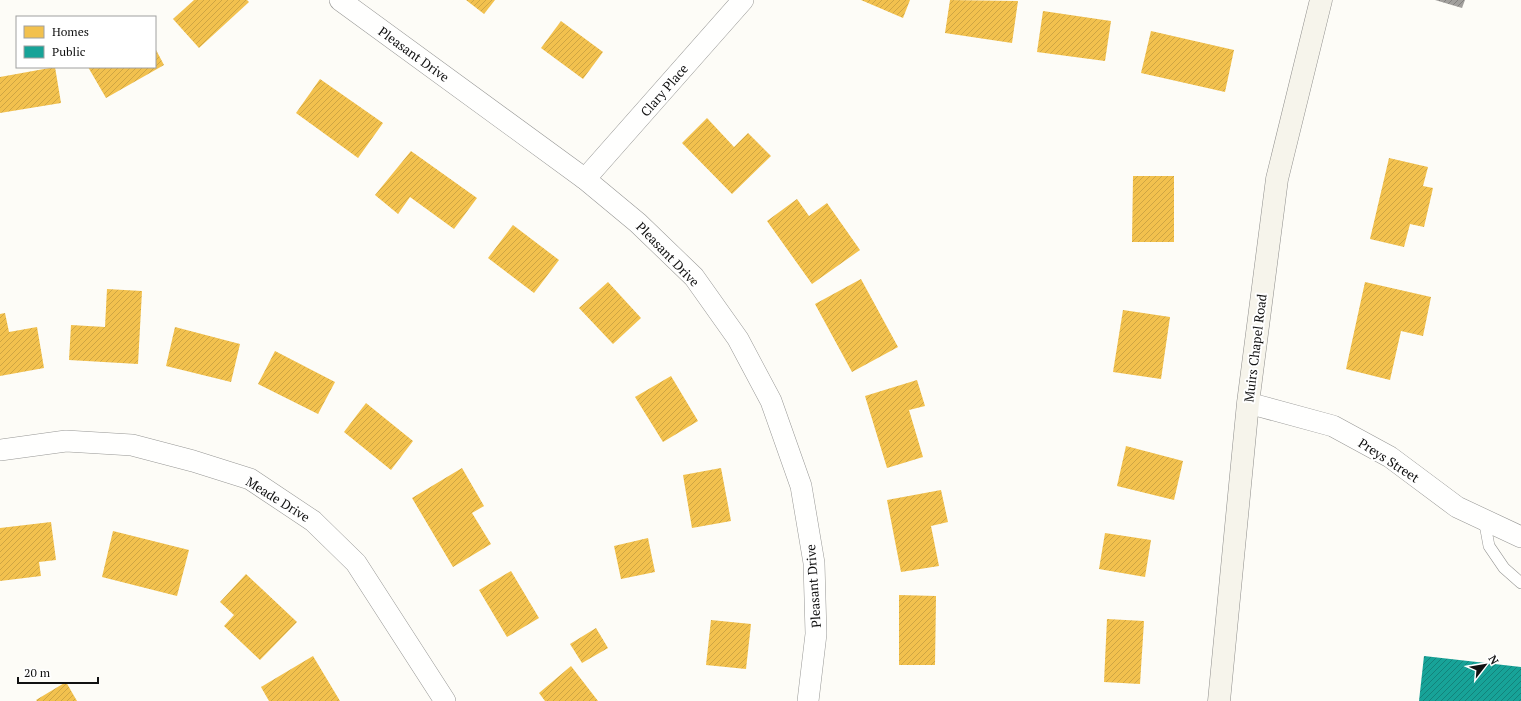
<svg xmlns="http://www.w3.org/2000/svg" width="1521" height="701" font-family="'PT Serif',serif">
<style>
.homes{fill:url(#homes-hatch)}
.public{fill:url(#public-hatch)}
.building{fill:url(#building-hatch)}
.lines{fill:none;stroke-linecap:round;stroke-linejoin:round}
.lane-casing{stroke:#979795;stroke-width:12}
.street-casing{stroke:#979795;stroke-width:22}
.secondary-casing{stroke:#8e8d8b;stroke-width:23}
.lane{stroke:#fffffe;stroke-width:11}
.street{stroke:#fffffe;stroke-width:21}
.secondary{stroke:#f6f4eb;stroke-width:22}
.labels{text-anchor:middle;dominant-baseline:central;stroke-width:4;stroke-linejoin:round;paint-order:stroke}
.street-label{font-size:13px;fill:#111;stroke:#fff}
</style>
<defs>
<pattern id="homes-hatch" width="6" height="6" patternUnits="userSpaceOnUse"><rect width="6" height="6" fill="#f2c14e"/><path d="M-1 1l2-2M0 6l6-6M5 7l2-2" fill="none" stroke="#cea543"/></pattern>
<pattern id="public-hatch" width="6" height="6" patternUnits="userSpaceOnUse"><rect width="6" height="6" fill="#17a398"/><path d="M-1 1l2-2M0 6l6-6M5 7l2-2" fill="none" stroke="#13837b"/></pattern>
<pattern id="building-hatch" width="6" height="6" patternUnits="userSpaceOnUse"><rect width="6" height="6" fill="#a19f9c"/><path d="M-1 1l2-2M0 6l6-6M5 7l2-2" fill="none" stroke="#82807e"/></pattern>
</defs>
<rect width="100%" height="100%" fill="#fdfcf7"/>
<!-- homes -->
<g class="homes">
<polygon points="194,0 247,0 249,2 199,48 173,19"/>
<polygon points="466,0 495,0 484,14"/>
<polygon points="861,0 910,0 903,18"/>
<polygon points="950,0 1018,1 1012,43 945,33"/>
<polygon points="1043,11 1111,21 1105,61 1037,52"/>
<polygon points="561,21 603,52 583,79 541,48"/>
<polygon points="1151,31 1234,50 1225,92 1141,73"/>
<polygon points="155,48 164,65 106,98 88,67 155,67"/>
<polygon points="55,67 61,103 0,113 0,77"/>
<polygon points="320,79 383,123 358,158 296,113"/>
<polygon points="707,118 734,147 748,133 771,156 732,194 682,143"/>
<polygon points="411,151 477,198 454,229 410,197 398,214 375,195"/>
<polygon points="1389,158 1428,167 1423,186 1433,188 1424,227 1410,224 1404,247 1370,239"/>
<polygon points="1133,176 1174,176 1174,242 1132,242"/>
<polygon points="797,199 809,216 827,203 860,250 812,284 767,221"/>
<polygon points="513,225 559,260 534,293 488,258"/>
<polygon points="861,279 898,347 852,372 815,304"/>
<polygon points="608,282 641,318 613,344 579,308"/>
<polygon points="1365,282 1431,297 1423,336 1401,331 1390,380 1346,369"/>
<polygon points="107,289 142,291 138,364 69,360 71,325 105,327"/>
<polygon points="1123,310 1170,317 1161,379 1113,372"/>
<polygon points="5,313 9,332 37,327 44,368 0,376 0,314"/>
<polygon points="175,327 240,344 231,382 166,366"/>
<polygon points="275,351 335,382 318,414 258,384"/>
<polygon points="671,376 698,421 663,442 635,397"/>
<polygon points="917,380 925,406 909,410 923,457 887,468 865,396"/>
<polygon points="366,403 413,441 391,470 344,432"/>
<polygon points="1126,446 1183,461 1174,500 1117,486"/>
<polygon points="462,468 484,506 472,513 491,544 453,567 412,498"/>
<polygon points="721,468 731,521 692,528 683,475"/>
<polygon points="941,490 948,522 931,526 939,566 901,572 887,500"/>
<polygon points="51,522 56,560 39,562 41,576 0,581 0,528"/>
<polygon points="113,531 189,550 177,596 102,577"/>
<polygon points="1105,533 1151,540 1145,577 1099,569"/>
<polygon points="648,538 655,572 621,579 614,546"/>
<polygon points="511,571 539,618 507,637 479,590"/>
<polygon points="246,574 297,622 260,660 224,626 234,615 220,602"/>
<polygon points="899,595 936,596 935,665 899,665"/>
<polygon points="1107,619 1144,621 1140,684 1104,682"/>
<polygon points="711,620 751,624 746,669 706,665"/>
<polygon points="596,628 608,648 582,663 570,644"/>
<polygon points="313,656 340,701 269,701 261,687"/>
<polygon points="571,666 598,701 545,701 539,693"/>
<polygon points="66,682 77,701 37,701 36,700"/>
</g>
<!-- public -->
<polygon class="public" points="1424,656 1521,667 1521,701 1419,701"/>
<!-- building -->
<polygon class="building" points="1435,0 1465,0 1462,8"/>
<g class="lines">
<!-- lane casing -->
<g class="lane-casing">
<polyline id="lane" points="1484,519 1489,546 1504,568 1521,583"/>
</g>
<!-- street casing -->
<g class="street-casing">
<g id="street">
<polyline points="340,0 585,179 638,223 694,277 738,339 771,401 801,486 814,563 816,634 808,701"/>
<polyline points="585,179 743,0"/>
<polyline points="1248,403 1333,426 1390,457 1457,507 1521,537"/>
<polyline points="0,450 66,441 132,445 193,461 250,479 313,521 356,563 445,701"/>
</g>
</g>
<!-- secondary casing -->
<g class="secondary-casing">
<polyline id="secondary" points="1219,701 1248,403 1277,179 1321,0"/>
</g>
<!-- lane -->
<use href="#lane" class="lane"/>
<!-- street -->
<use href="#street" class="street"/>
<!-- secondary -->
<use href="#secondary" class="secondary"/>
</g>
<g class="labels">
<!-- street labels -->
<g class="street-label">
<text transform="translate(414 54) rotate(36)">Pleasant Drive</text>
<text transform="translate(664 90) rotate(-49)">Clary Place</text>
<text transform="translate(668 254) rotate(46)">Pleasant Drive</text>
<text transform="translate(1255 348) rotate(-83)">Muirs Chapel Road</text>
<text transform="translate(1389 460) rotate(33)">Preys Street</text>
<text transform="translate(278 499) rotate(32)">Meade Drive</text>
<text transform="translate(813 586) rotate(-94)">Pleasant Drive</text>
</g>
</g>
<!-- legend -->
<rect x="16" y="16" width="140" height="52" fill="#ffffff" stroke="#a0a0a0"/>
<rect x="24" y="26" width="20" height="12" fill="#f2c14e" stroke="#a0a0a0"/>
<text x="52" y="36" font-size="12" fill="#111111">Homes</text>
<rect x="24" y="46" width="20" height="12" fill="#17a398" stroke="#a0a0a0"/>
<text x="52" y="56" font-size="12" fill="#111111">Public</text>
<!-- north arrow -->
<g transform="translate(1485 665) rotate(59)" stroke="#ffffff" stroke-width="3" paint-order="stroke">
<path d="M0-3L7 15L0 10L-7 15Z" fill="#111111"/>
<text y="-6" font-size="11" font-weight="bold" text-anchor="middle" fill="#111111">N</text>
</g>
<!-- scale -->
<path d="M18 677v6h80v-6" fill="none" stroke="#111111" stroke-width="2"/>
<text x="24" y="677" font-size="12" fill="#111111" stroke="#ffffff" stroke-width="3" paint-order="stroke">20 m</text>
</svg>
